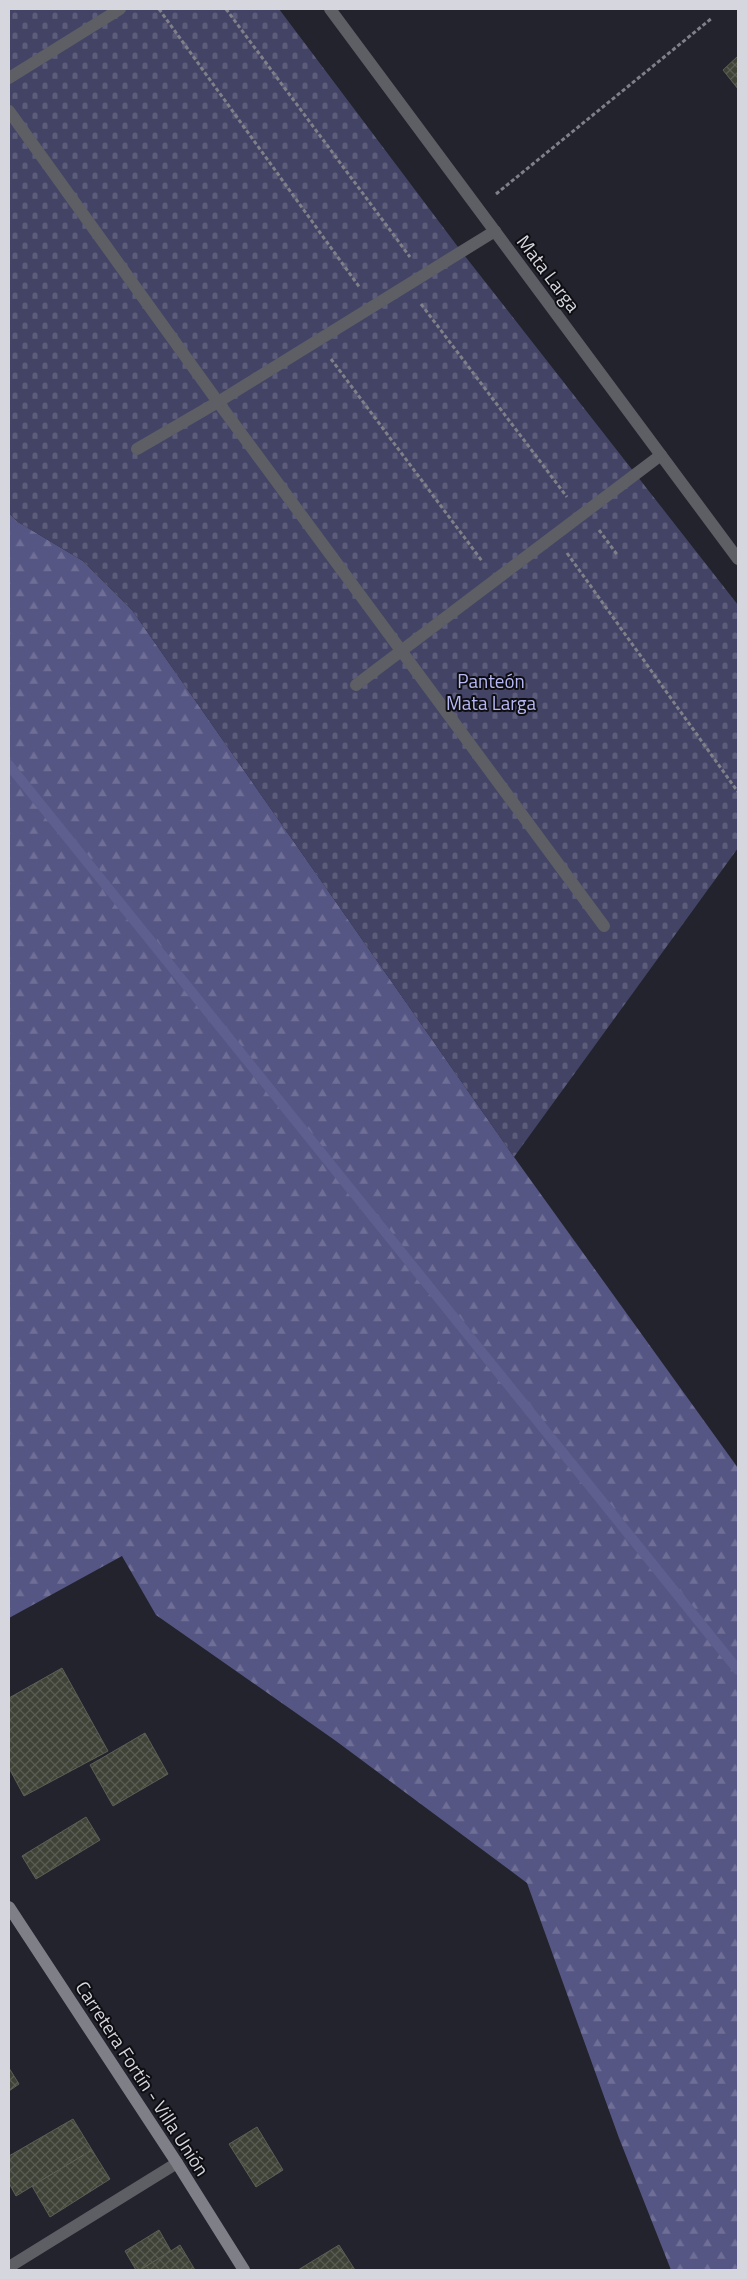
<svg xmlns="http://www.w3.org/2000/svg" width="747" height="2279" font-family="'Titillium Web',sans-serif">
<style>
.forest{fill:url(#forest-firs)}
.cemetery{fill:url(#cemetery-stones)}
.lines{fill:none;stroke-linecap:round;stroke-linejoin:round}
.stream{stroke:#5f5f8f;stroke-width:10}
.building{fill:url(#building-cross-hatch);stroke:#5c5f53}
.path{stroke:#808089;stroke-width:3;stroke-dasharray:4 2.5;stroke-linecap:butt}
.service{stroke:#5e5f64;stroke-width:12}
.minor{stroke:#5e5f64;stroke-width:12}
.secondary{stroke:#7f7f88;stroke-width:12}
.labels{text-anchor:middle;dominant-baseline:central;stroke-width:4;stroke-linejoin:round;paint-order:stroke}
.street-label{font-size:19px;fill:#d6d7de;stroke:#0d0d12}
.park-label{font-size:19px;fill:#b7b9f5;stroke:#0d0d12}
</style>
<defs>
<pattern id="forest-firs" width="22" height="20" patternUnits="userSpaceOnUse" patternTransform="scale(1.25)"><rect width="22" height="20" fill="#565685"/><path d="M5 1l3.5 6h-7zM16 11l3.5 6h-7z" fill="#6e6e96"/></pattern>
<pattern id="cemetery-stones" width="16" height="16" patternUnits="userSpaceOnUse" patternTransform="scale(1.25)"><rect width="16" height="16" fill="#434366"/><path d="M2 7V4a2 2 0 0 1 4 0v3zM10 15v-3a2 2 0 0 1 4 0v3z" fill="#5d5d7b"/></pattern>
<pattern id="building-cross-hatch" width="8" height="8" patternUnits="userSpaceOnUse" patternTransform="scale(1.25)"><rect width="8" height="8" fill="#3f4236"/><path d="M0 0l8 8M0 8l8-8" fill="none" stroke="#5a5d53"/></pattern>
</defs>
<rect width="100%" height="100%" fill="#23232e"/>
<!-- forest -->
<polygon class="forest" points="9,513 18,522 83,561 132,610 514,1157 738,1468 738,2270 671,2270 619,2138 527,1883 336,1741 156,1615 122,1556 9,1618"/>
<!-- cemetery -->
<polygon class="cemetery" points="9,9 279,9 461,251 738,605 738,848 514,1157 132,610 83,561 18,522 9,513"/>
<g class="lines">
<!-- stream -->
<polyline class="stream" points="9,765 738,1670"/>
</g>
<!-- building -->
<g class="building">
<polygon points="738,56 738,89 723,70"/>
<polygon points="62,1668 108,1751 24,1796 9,1768 9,1698"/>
<polygon points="145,1733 168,1774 113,1806 90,1765"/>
<polygon points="86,1817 100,1840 36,1879 22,1856"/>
<polygon points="9,2068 19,2084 9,2091"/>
<polygon points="73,2119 92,2150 16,2196 9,2183 9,2156"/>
<polygon points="257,2127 283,2170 256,2187 229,2144"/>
<polygon points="92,2150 110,2179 50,2217 32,2186"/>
<polygon points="159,2230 171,2251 140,2270 136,2270 125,2251"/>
<polygon points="180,2245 195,2270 140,2270 171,2251"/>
<polygon points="339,2245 355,2270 298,2270"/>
</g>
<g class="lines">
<!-- path -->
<g class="path">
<polyline points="159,9 360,288"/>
<polyline points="226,9 410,257"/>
<polyline points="496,194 712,18"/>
<polyline points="421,304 567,497"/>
<polyline points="331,359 482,561"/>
<polyline points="599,530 618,556"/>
<polyline points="567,553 738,792"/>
</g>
<!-- service -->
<g class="service">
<polyline points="9,78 120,9"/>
<polyline points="9,111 218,402 604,926"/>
<polyline points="137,449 218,402 495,231"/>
<polyline points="356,685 661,455"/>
</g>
<!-- minor -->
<g class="minor">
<polyline points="330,9 738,559"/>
<polyline points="9,2267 177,2163"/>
</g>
<!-- secondary -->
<polyline class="secondary" points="9,1907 177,2163 244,2270"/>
</g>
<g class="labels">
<!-- street labels -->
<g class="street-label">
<text transform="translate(549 273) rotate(53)">Mata Larga</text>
<text transform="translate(143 2078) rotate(57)">Carretera Fortín - Villa Unión</text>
</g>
<!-- park labels -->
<g class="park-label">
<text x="491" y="680">Panteón<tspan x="491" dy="22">Mata Larga</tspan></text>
</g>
</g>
<!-- border -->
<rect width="747" height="2279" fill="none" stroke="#d6d7de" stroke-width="20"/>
</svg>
